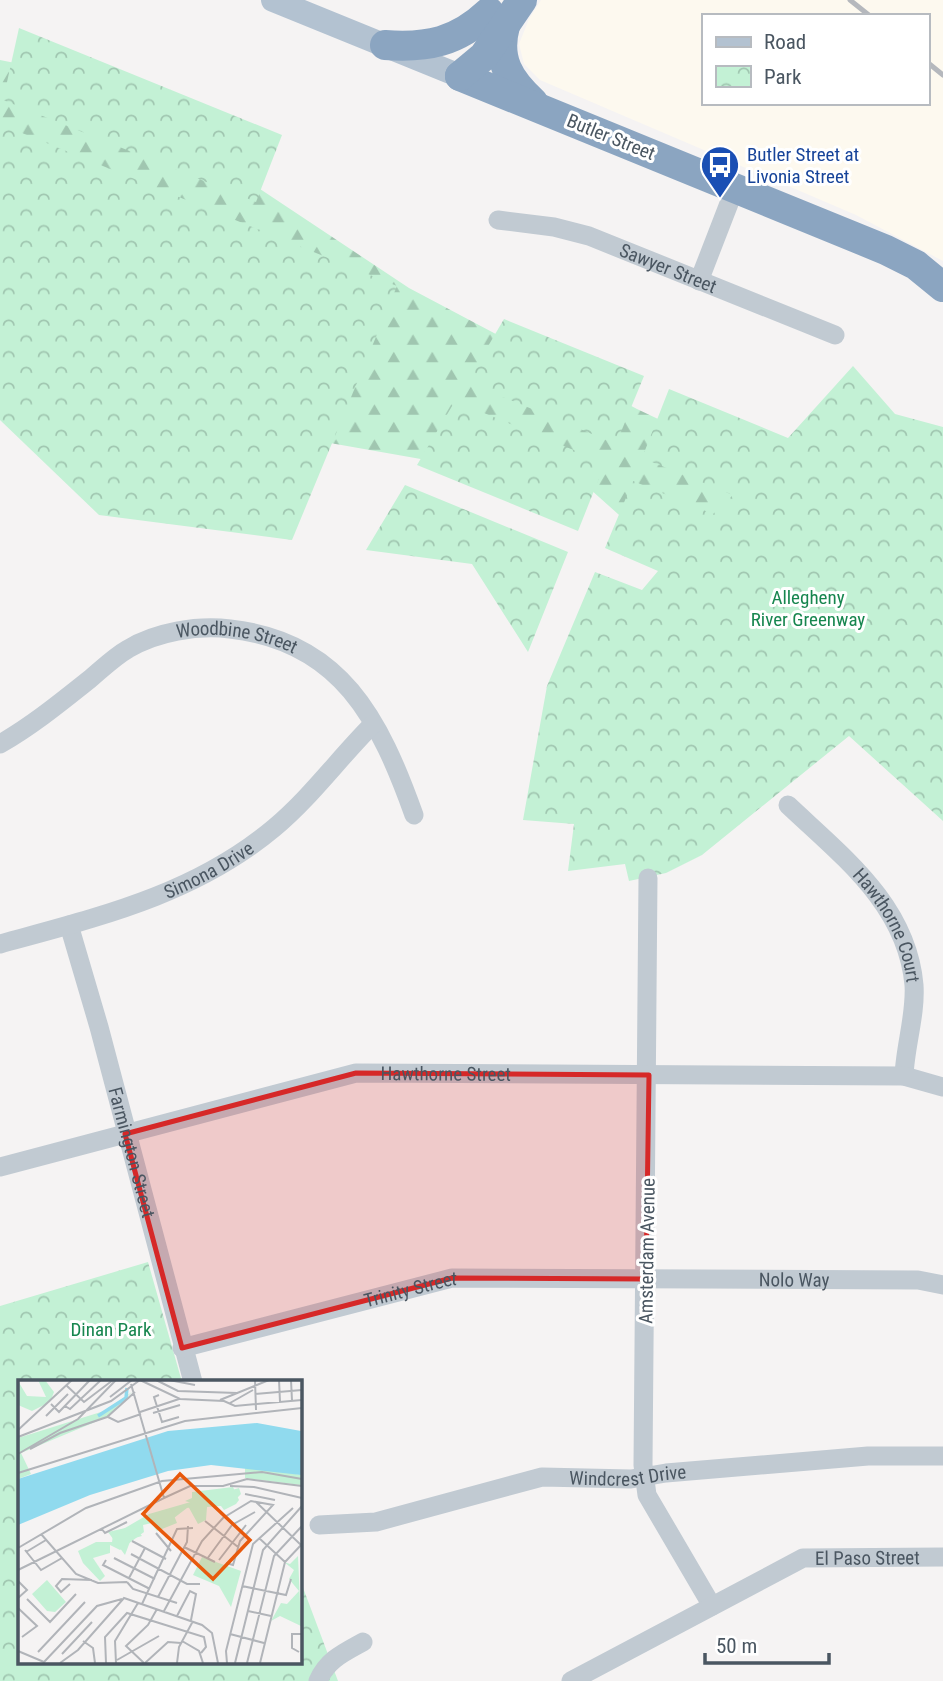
<svg xmlns="http://www.w3.org/2000/svg" width="943" height="1681" font-family="'Roboto Condensed',sans-serif">
<style>
.commercial{fill:#fdf9ef;fill-rule:evenodd}
.forest{fill:url(#forest-firs)}
.park{fill:url(#park-crowns)}
.lines{fill:none;stroke-linecap:round;stroke-linejoin:round}
.minor{stroke:#c1cad2;stroke-width:19}
.major{stroke:#b3c2d1;stroke-width:24}
.highway{stroke:#8ba5c1;stroke-width:30}
.rail{stroke:#b5b8bd;stroke-width:5}
.marked{fill:#d62828;fill-opacity:0.2;stroke:#d62828;stroke-width:5;stroke-linejoin:round}
.labels{text-anchor:middle;dominant-baseline:central;stroke-width:6;stroke-linejoin:round;paint-order:stroke}
.street-label{font-size:19px;fill:#4a5661;stroke:#fff}
.transit-label{font-size:19px;fill:#164399;stroke:#fff;text-anchor:start}
.park-label{font-size:19px;fill:#17864f;stroke:#fff}
.inset-river{fill:none;stroke:#90daee;stroke-width:3.5}
.inset-road{fill:none;stroke:#b1b4b9;stroke-width:2}
.view{fill:#e8590c;fill-opacity:0.15;stroke:#e8590c;stroke-width:3.5}
.inset-edge{fill:none;stroke:#4a5661;stroke-width:3.5}
</style>
<defs>
<pattern id="forest-firs" width="22" height="20" patternUnits="userSpaceOnUse" patternTransform="scale(1.75)"><rect width="22" height="20" fill="#c3f1d5"/><path d="M5 1l3.5 6h-7zM16 11l3.5 6h-7z" fill="#a0c6b0"/></pattern>
<pattern id="park-crowns" width="20" height="18" patternUnits="userSpaceOnUse" patternTransform="scale(1.75)"><rect width="20" height="18" fill="#c3f1d5"/><path d="M2 6a3 3 0 1 1 6 0M12 15a3 3 0 1 1 6 0" fill="none" stroke="#a0c6b0"/></pattern>
</defs>
<rect width="100%" height="100%" fill="#f5f3f3"/>
<!-- commercial -->
<path class="commercial" d="M 541,0 L 943,0 L 943,261 L 856,215 L 540,80 L 524,64 L 519,44 L 529,19 ZM 703,16 L 927,16 L 927,103 L 703,103 Z"/>
<!-- forest -->
<polygon class="forest" points="0,60 65,73 251,183 409,288 637,409 837,504 807,683 590,489 313,440 0,195"/>
<!-- park -->
<g class="park">
<polygon points="19,28 282,135 256,202 3,100"/>
<polygon points="0,124 397,286 292,540 99,515 0,420"/>
<polygon points="504,319 644,376 616,444 467,382"/>
<polygon points="853,366 895,414 943,427 943,821 849,736 702,855 666,873 629,881 625,864 568,871 574,824 523,820 547,686 595,572 642,590 658,571 605,548 633,481 713,514 733,495 642,458 669,389 788,438"/>
<polygon points="455,401 605,463 578,531 417,465"/>
<polygon points="405,485 568,552 528,652 472,564 366,550"/>
<polygon points="148,1262 182,1382 19,1382 19,1662 299,1662 299,1577 338,1681 0,1681 0,1306"/>
</g>
<g class="lines">
<!-- minor -->
<g class="minor">
<path id="s1" d="M 498,220 L 554,227 L 589,236 L 835,335"/>
<polyline points="699,281 735,188"/>
<path id="s2" d="M 0,744 C 33,725 61,702 90,679 C 102,669 114,657 128,649 C 156,632 197,625 230,629 C 341,641 380,720 414,815"/>
<path id="s3" d="M 788,805 C 843,857 907,905 914,985 C 916,1014 905,1047 904,1076"/>
<polyline points="648,878 643,1465 647,1495 712,1606"/>
<path id="s4" d="M 69,925 L 99,1027 L 193,1382"/>
<path id="s5" d="M 0,944 C 98,917 194,895 274,828 C 311,797 339,758 373,724"/>
<path id="s6" d="M 0,1167 L 356,1073 L 904,1076 L 943,1087"/>
<path id="s7" d="M 182,1348 L 452,1278 L 918,1280 L 943,1285"/>
<path id="s8" d="M 319,1525 L 376,1522 L 542,1477 L 631,1479 L 666,1473 L 868,1456 L 943,1456"/>
<path d="M 318,1681 C 327,1660 343,1653 363,1642"/>
<path id="s9" d="M 571,1681 L 803,1558 L 943,1557"/>
</g>
<!-- major -->
<polyline class="major" points="273,0 460,76"/>
<!-- highway -->
<g class="highway">
<path d="M 505,26 C 496,59 509,80 533,102"/>
<path d="M 385,45 C 428,48 457,42 489,12"/>
<polyline points="460,76 886,250 916,265 943,287"/>
<polyline points="460,76 484,56 522,0"/>
</g>
<!-- rail -->
<g class="rail">
<polyline points="850,0 870,16"/>
<polyline points="927,62 943,75"/>
</g>
</g>
<!-- marked area -->
<path class="marked" d="M 356,1073 L 649,1075 L 646,1279 L 452,1278 L 182,1348 L 125,1134 Z"/>
<!-- icons -->
<defs>
<g id="bus-pin" transform="scale(2.0125)"><path d="M0 17L-7.5 6A9.5 9.5 0 1 1 7.5 6Z" fill="#1a4fb4" stroke="#fff"/><path d="M-5-6H5V4H4V6H2V4H-2V6H-4V4H-5ZM-3.5-4V0h7V-4ZM-3.5 1.2v1.5H-2V1.2ZM2 1.2v1.5H3.5V1.2Z" fill="#fff"/></g>
</defs>
<g fill-rule="evenodd">
<use href="#bus-pin" x="720" y="165"/>
</g>
<g class="labels">
<!-- street labels -->
<g class="street-label">
<text transform="translate(611 137) rotate(22)">Butler Street</text>
<text stroke="none"><textPath href="#s1" startOffset="178">Sawyer Street</textPath></text>
<text stroke="none"><textPath href="#s2" startOffset="273">Woodbine Street</textPath></text>
<text stroke="none"><textPath href="#s5" startOffset="222">Simona Drive</textPath></text>
<text stroke="none"><textPath href="#s3" startOffset="159">Hawthorne Court</textPath></text>
<text stroke="none"><textPath href="#s6" startOffset="458">Hawthorne Street</textPath></text>
<text stroke="none"><textPath href="#s4" startOffset="236">Farmington Street</textPath></text>
<text transform="translate(647 1251) rotate(-89)">Amsterdam Avenue</text>
<text stroke="none"><textPath href="#s7" startOffset="621">Nolo Way</textPath></text>
<text stroke="none"><textPath href="#s7" startOffset="236">Trinity Street</textPath></text>
<text stroke="none"><textPath href="#s8" startOffset="315">Windcrest Drive</textPath></text>
<text stroke="none"><textPath href="#s9" startOffset="327">El Paso Street</textPath></text>
</g>
<!-- transit labels -->
<g class="transit-label">
<text x="747" y="154">Butler Street at<tspan x="747" dy="22">Livonia Street</tspan></text>
</g>
<!-- park labels -->
<g class="park-label">
<text x="808" y="597">Allegheny<tspan x="808" dy="22">River Greenway</tspan></text>
<text x="111" y="1329">Dinan Park</text>
</g>
</g>
<!-- overview -->
<g transform="translate(18 1380)">
<rect width="284" height="284" fill="#f5f3f3"/>
<path d="M 114,12 L 89,37 L 3,73 L 13,94 L 0,99 L 0,58 L 86,31 Z" fill="#c3f1d5"/>
<path d="M 20,0 L 27,0 L 36,12 L 32,22 L 14,31 L 0,25 L 0,1 L 9,16 L 28,17 ZM 239,87 L 283,95 L 283,105 L 227,98 L 227,88 ZM 221,108 L 223,114 L 217,120 L 169,128 L 156,138 L 125,145 L 126,152 L 102,170 L 92,165 L 92,173 L 75,178 L 87,196 L 82,201 L 65,183 L 60,171 L 78,162 L 94,162 L 95,155 L 131,134 ZM 29,200 L 48,222 L 37,232 L 29,231 L 14,214 Z" fill="#c3f1d5"/>
<path d="M 215,107 L 221,120 L 218,124 L 206,130 L 203,126 L 189,127 L 188,140 L 180,144 L 170,126 L 174,123 L 167,121 L 174,118 L 174,112 ZM 153,128 L 159,143 L 139,151 L 130,139 ZM 116,146 L 119,150 L 107,156 L 120,151 L 124,156 L 113,159 L 107,175 L 90,152 ZM 280,176 L 283,246 L 262,236 L 253,241 L 263,223 L 269,224 L 281,211 L 271,199 L 276,190 L 266,182 L 272,184 ZM 184,177 L 223,191 L 213,227 L 201,206 L 175,195 Z" fill="#c3f1d5"/>
<path d="M 239,43 L 283,51 L 283,95 L 193,85 L 150,91 L 72,115 L 0,145 L 0,99 L 150,51 Z" fill="#90daee"/>
<path class="inset-river" d="M 80,36 L 108,18 L 109,8"/>
<path class="inset-road" d="M 122,0 L 162,19 L 206,21 L 217,26 L 284,20M 138,0 L 160,11 L 219,13M 151,0 L 177,5M 237,0 L 238,30M 261,0 L 262,22M 273,0 L 274,21M 113,4 L 146,118M 49,6 L 66,22 L 95,0M 237,14 L 284,10M 141,15 L 136,17 L 144,42 L 161,37M 92,17 L 114,0M 202,20 L 251,0M 212,23 L 235,10M 33,24 L 41,32 L 72,0M 47,26 L 52,29 L 83,0M 122,32 L 161,19M 135,33 L 162,25M 28,36 L 50,14M 90,37 L 100,42 L 123,34M 0,50 L 54,0M 0,57 L 93,21 L 122,0M 12,69 L 42,53 L 89,37 L 117,12M 0,74 L 60,39 L 98,0M 0,93 L 167,41 L 284,28M 212,106 L 236,107 L 284,118M 227,114 L 257,120M 146,118 L 172,106 L 205,106 L 229,99 L 284,106M 238,122 L 283,165M 187,141 L 220,167M 83,148 L 87,153 L 109,142M 138,153 L 153,171M 23,154 L 58,194 L 80,203 L 109,202M 241,158 L 267,182M 114,161 L 148,179M 166,167 L 197,182M 0,168 L 68,128 L 144,101 L 244,92 L 284,99M 7,170 L 23,190 L 44,178M 8,172 L 28,160M 113,174 L 169,204 L 182,204M 96,178 L 137,199M 189,179 L 214,145 L 237,132M 88,180 L 85,185 L 132,209M 201,180 L 228,145M 0,190 L 146,118M 111,198 L 127,168M 0,201 L 9,210 L 0,218M 109,202 L 115,209 L 159,223M 52,204 L 43,212 L 38,206 L 44,199 L 74,200M 224,206 L 268,215 L 273,199M 140,217 L 169,162 L 170,146M 9,219 L 32,242 L 58,214M 124,224 L 159,149 L 175,148M 0,228 L 19,246 L 4,257M 146,231 L 184,161 L 205,138 L 233,121 L 255,125 L 222,161 L 215,185 L 208,183M 230,231 L 253,236M 159,236 L 172,211 L 178,214 L 173,240M 212,254 L 246,263M 65,261 L 75,268 L 77,283M 164,261 L 181,271 L 185,283M 0,271 L 26,282 L 79,226 L 104,219M 20,272 L 67,222M 281,272 L 274,268 L 274,254 L 284,254M 44,274 L 74,242M 99,280 L 141,256M 42,283 L 60,270 L 106,218 L 184,245 L 194,253 L 200,283M 88,283 L 87,257 L 109,233 L 186,257 L 188,267 L 183,273M 98,283 L 97,261 L 120,223M 126,283 L 108,266 L 130,245 L 139,229M 127,283 L 150,262 L 163,263M 159,283 L 161,267 L 175,241M 209,283 L 208,271 L 235,164 L 275,128M 217,283 L 245,170 L 284,126M 229,283 L 256,176 L 284,146M 242,283 L 267,182 L 284,164"/>
<path class="view" d="M 162,94 L 232,160 L 195,199 L 125,134 Z"/>
<rect width="284" height="284" class="inset-edge"/>
</g>
<!-- legend -->
<rect x="702" y="14" width="228" height="91" fill="#ffffff" stroke="#b7bbc0" stroke-width="2"/>
<rect x="716" y="37" width="35" height="10" fill="#b3c2d1" stroke="#b7bbc0" stroke-width="2"/>
<text x="764" y="49" font-size="21" fill="#4a5661">Road</text>
<rect x="716" y="66" width="35" height="21" fill="url(#park-crowns)" stroke="#b7bbc0" stroke-width="2"/>
<text x="764" y="84" font-size="21" fill="#4a5661">Park</text>
<!-- scale -->
<path d="M705 1653v10h124v-10" fill="none" stroke="#4a5661" stroke-width="3.5"/>
<text x="716" y="1653" font-size="21" fill="#4a5661" stroke="#ffffff" stroke-width="5" paint-order="stroke">50 m</text>
</svg>
